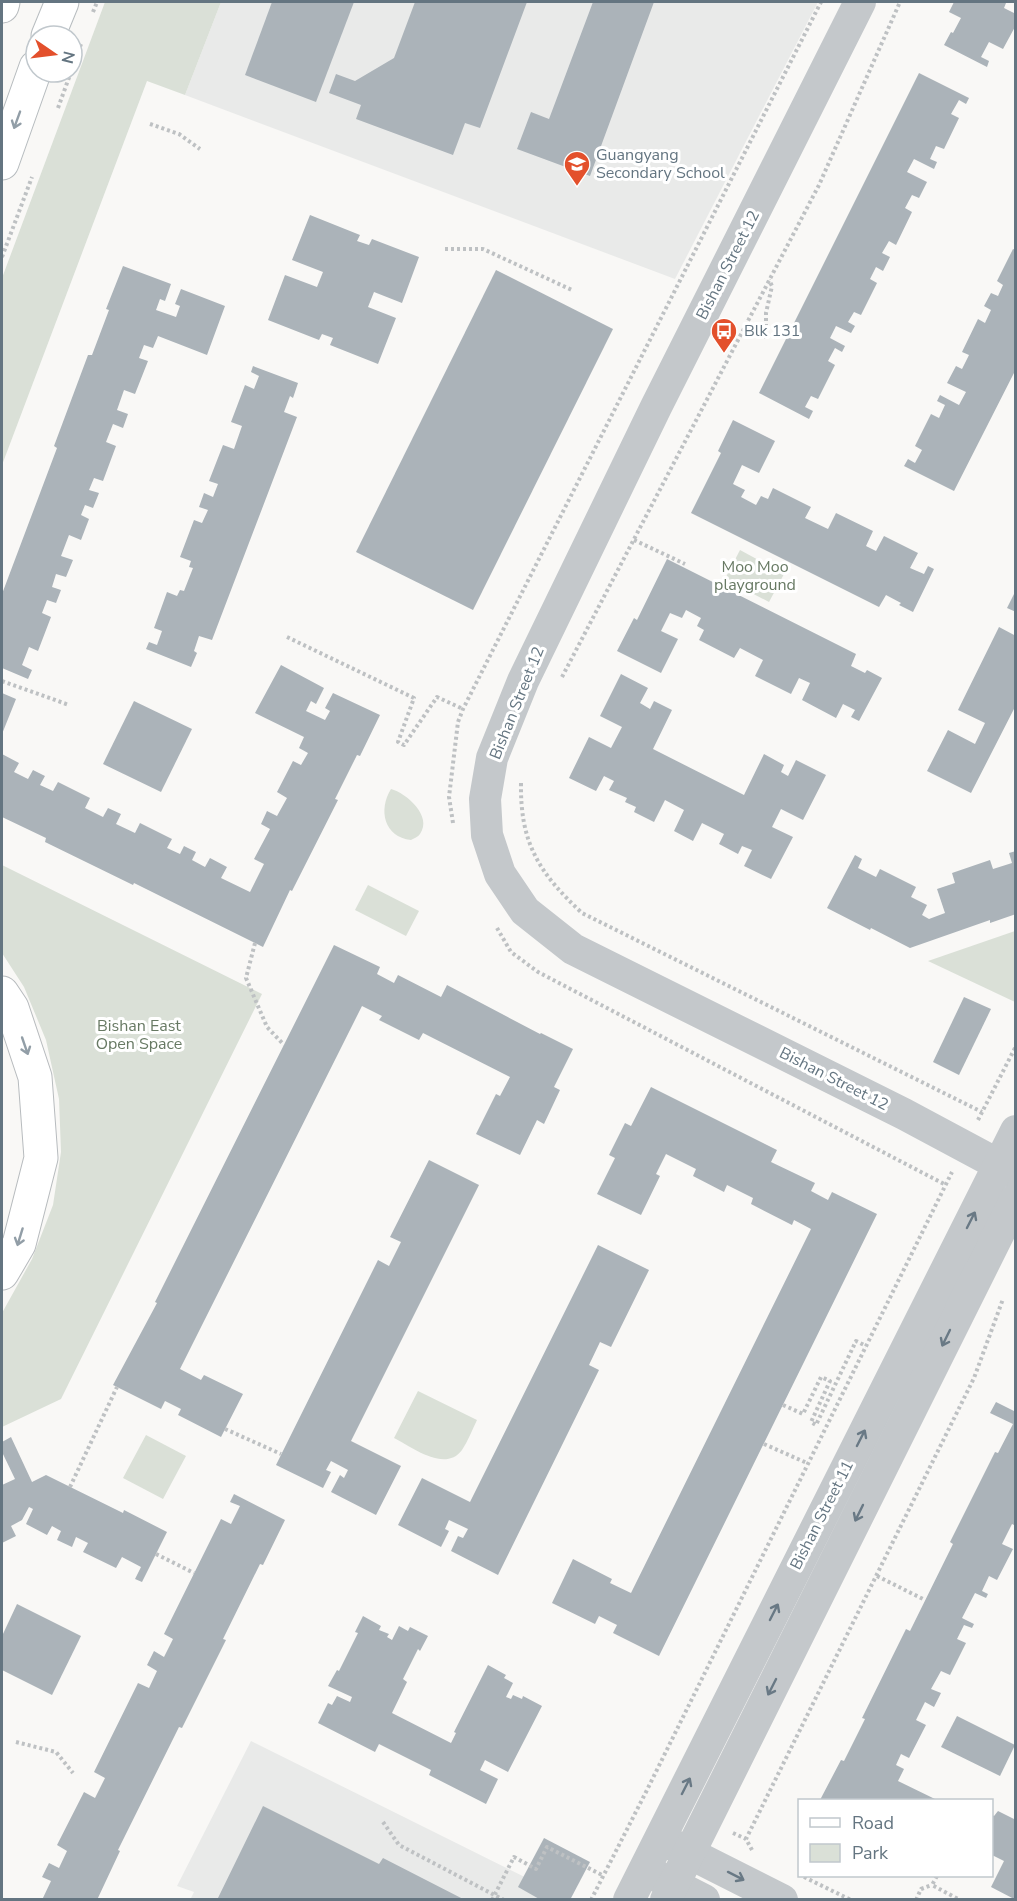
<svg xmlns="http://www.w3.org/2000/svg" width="1017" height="1901" font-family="'Nunito Sans',sans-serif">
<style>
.built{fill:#e9eae9}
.green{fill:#dae0d7}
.building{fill:#abb3b9}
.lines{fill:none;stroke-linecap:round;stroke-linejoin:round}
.primary-casing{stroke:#b7bcbf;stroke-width:35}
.trunk-casing{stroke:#b7bbbe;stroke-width:35}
.path{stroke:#bec1c3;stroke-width:4;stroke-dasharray:3 3;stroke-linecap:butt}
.tertiary{stroke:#c4c8cb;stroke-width:32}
.primary{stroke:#fff;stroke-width:33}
.trunk{stroke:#fff;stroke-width:33}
.oneway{stroke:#929ea7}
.oneway2{stroke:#697985}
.labels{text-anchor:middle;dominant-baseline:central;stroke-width:6;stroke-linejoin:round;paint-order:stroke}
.poi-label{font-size:16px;fill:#647581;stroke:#fff;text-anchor:start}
.street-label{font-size:16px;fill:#647581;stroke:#fff}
.park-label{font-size:16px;fill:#677963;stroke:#fff}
</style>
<rect width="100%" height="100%" fill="#f9f8f6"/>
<!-- built -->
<g class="built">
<polygon points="221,2 818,2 675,279 185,95"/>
<polygon points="251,1741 569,1899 190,1900 194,1892 177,1886"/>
</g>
<!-- green -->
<g class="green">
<polygon points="105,2 221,2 185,95 147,81 2,465 2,278"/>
<polygon points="740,550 784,574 769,602 725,579"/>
<path d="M 391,789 C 406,793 433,816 420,834 C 418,837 414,838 411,840 C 384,837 378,810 391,789 Z"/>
<polygon points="2,865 262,994 61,1399 2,1427 2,1313 32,1259 53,1205 61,1152 59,1099 46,1040 24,987 2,953"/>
<polygon points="368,885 419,911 406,936 355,910"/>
<polygon points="1015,931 1015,1002 928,961"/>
<path d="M 418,1391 L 477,1420 C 472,1430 468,1441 462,1450 C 445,1473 412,1447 394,1438 Z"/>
<polygon points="146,1435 186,1456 163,1499 123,1478"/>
</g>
<!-- building -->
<g class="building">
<polygon points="272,2 354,2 316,102 245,75"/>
<polygon points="415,2 527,2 480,128 465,123 453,155 356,119 361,105 329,93 336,74 355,81 394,58"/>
<polygon points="593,2 654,2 590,176 517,149 531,112 549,119"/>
<polygon points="954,2 1003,2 1006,3 1004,8 1016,14 1016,25 1003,49 989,42 981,57 989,61 987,67 944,45 951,32 953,33 961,18 949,12"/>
<polygon points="919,73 969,98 966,104 959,100 951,114 959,118 944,149 936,146 930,159 937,162 934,169 914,159 907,172 927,182 919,198 912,195 905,208 912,212 896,245 889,241 882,253 890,257 883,271 876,267 870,279 877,283 861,315 854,312 848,322 855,326 851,333 836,326 830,338 845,346 842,352 835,348 828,361 835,365 818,399 811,396 805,407 813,411 809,419 759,393"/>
<polygon points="310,215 360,235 357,241 369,245 372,239 419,257 402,303 374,292 368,307 396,318 378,364 330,345 333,338 322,334 319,340 268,320 285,275 317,287 323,272 292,260"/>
<polygon points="1013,249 1016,250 1016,369 954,491 904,466 908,459 915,463 922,450 915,446 931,414 939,418 945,405 937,401 940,395 959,405 966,392 947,383 956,366 962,369 969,355 962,352 978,319 985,323 991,310 984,306 991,293 998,296 1003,285 997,281"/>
<polygon points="123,266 171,284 165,301 160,299 156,310 176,317 180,306 175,304 181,289 225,306 207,355 158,336 153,348 144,345 139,358 148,361 135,394 124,390 117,410 128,414 123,428 113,424 106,442 116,446 103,481 94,478 89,490 99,493 93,508 85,505 81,515 89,519 81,540 69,535 61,556 73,560 66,577 56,574 52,587 61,590 56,603 47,600 42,613 51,617 38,651 29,647 22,665 32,670 28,679 2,668 2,594 57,448 54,446 88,355 92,355 109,310 106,309"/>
<polygon points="496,270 613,329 473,610 356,552"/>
<polygon points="253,366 298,383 293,398 290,396 284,412 297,417 212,640 199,636 194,651 197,653 191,667 146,649 149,642 157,645 162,631 154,628 167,592 177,596 180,590 184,591 193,568 189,567 191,561 180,557 194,520 202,523 208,510 199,507 204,493 213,497 218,484 209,481 223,445 234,449 242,426 231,422 245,385 254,389 259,376 251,372"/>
<polygon points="733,420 775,441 759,473 742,465 733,484 745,490 741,497 756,505 761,496 768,499 773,488 811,507 805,518 828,529 836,513 873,531 866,546 876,551 884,536 918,553 910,568 924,574 928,566 934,569 913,612 899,605 901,603 886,595 879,607 691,513 721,453 718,451"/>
<polygon points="667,559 856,654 851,666 865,673 867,670 882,678 859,721 851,717 855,710 843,704 836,718 802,700 810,683 799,678 791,694 755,676 763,660 740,648 734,658 699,640 704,630 697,626 701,618 686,610 682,618 670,613 661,631 678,639 661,673 617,651 634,618 637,620"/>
<polygon points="1016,590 1016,612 1007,608"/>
<polygon points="999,627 1016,636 1016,705 971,793 927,771 948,730 975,744 985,723 958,710"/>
<polygon points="281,665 324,688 316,704 311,701 306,711 325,720 330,711 325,708 333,693 380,715 360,756 357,755 335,799 338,800 292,891 290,890 263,947 134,883 133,885 45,842 46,838 2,817 2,754 19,763 14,772 28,779 33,770 45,776 40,785 53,791 58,782 90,798 85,808 103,817 108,808 121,814 116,824 135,833 140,823 172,839 167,848 180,854 184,846 196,852 192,860 205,867 210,858 227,867 221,878 250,892 264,864 254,859 270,829 261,824 267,811 277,816 287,798 277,792 293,761 301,765 308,753 299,748 304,737 255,713"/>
<polygon points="621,674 648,688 640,703 650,709 654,701 672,710 653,749 744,795 764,754 784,765 781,772 788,776 796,760 826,775 803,820 781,809 772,827 793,837 771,879 744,866 752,850 742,846 738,854 719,844 724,834 702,823 693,841 674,831 684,810 665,800 654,822 634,812 636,807 625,802 627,798 609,790 614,781 604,776 596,791 569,778 589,737 611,748 622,727 600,716"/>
<polygon points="2,693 16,699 2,734"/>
<polygon points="134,701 192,729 161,792 103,764"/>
<polygon points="1016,851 1016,914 990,923 990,920 910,948 871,928 870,930 827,908 855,855 862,859 858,868 876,877 880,869 916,887 911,897 927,905 922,915 929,919 945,913 937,889 955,883 952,873 990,860 993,869 1012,863 1009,853"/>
<polygon points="334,945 380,967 377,974 394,983 398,975 441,997 447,985 540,1034 541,1033 573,1049 554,1087 560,1090 544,1124 537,1120 520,1155 476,1134 496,1094 500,1096 510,1077 423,1033 419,1040 379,1020 382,1016 362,1006 180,1369 201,1380 204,1375 243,1394 221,1437 178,1415 181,1409 165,1401 161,1409 113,1385 157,1303 155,1302"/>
<polygon points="964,997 991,1009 959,1075 933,1062"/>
<polygon points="651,1087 777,1150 771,1162 815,1183 811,1191 828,1200 832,1192 877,1214 659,1656 613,1633 617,1625 599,1616 595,1624 552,1603 573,1559 612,1579 610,1583 631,1593 811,1229 794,1220 792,1225 751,1204 753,1198 727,1185 724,1192 693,1176 696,1169 666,1154 656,1174 660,1176 641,1215 597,1194 615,1158 609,1155 625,1123 631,1126"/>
<polygon points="429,1160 479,1185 351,1441 401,1466 376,1515 331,1492 340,1475 344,1478 348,1470 331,1461 326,1470 331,1472 323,1488 276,1465 378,1260 389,1266 401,1242 390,1237"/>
<polygon points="598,1245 649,1270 611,1347 600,1342 589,1365 599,1370 498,1575 451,1551 458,1536 463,1538 468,1529 449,1520 445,1529 449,1531 441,1547 398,1525 422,1478 470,1502"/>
<polygon points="996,1402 1016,1412 1016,1526 1012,1524 1002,1544 1013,1549 997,1580 989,1576 982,1591 988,1594 986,1598 975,1593 962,1618 974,1624 972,1628 964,1625 957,1639 966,1643 950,1675 941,1671 931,1689 941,1693 934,1707 925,1702 916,1720 926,1725 909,1758 901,1754 896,1765 904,1769 898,1781 937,1800 820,1800 841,1760 844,1761 865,1719 862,1718 906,1629 910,1631 953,1544 950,1542 995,1452 998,1453 1013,1424 990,1413"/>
<polygon points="11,1437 32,1482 46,1475 123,1513 124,1510 167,1532 142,1582 135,1579 141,1567 122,1557 116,1568 83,1552 88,1543 76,1537 72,1547 57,1540 61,1531 52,1526 47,1535 26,1524 33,1509 29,1507 22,1520 11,1526 16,1536 2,1543 2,1485 15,1479 2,1452 2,1442"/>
<polygon points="234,1494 285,1520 263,1565 260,1564 223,1639 226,1640 182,1728 179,1727 118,1850 120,1851 97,1900 42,1900 51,1881 42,1877 49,1863 59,1868 67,1851 57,1845 84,1792 95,1798 105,1778 94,1772 138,1683 149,1688 157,1671 147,1665 154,1651 164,1657 173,1639 164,1634 221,1519 231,1524 240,1506 230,1502"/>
<polygon points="17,1604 81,1636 52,1695 2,1670 2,1636"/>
<polygon points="363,1616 381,1626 379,1630 389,1634 387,1637 392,1640 399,1626 408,1631 410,1627 428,1636 420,1651 418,1649 403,1679 407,1682 392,1713 451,1743 456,1733 454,1732 488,1665 506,1675 504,1678 513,1683 506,1697 511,1699 513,1695 522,1699 523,1696 542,1706 508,1772 485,1760 480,1770 498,1779 486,1804 429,1775 431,1770 379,1744 375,1752 318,1723 328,1703 332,1705 337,1696 350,1702 352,1697 328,1686 337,1670 339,1671 358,1633 355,1632"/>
<polygon points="957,1716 1015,1745 1000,1776 941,1747"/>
<polygon points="263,1806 379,1864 383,1858 465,1900 217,1900"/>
<polygon points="998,1811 1016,1820 1016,1900 991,1887 1004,1861 992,1855 992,1815 994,1816"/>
<polygon points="544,1838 590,1862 570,1900 541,1900 518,1887"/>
</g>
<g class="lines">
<!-- primary casing -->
<g class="primary-casing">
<g id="primary">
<polyline points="48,36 62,2"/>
<polyline points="2,163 36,67"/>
</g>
</g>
<!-- trunk casing -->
<g class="trunk-casing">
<g id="trunk">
<polyline points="2,6 3,2"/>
<polyline points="2,993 12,1008 35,1077 41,1158 19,1244 2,1273"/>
</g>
</g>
<!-- path -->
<g class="path">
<polyline points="93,12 97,2"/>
<polyline points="72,69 81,44"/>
<polyline points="58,108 71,72"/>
<polyline points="150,124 179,134 200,149"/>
<polyline points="445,249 483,249 572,290"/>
<polyline points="2,257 32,177"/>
<polyline points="766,339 766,313 772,286 769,280"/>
<polyline points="634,540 685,564"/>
<polyline points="287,637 414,698 398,742 404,745 437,697 463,709"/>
<polyline points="562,677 819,185 900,2"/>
<polyline points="2,681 69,705"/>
<path d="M 521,783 C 520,843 539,873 582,913 L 982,1112"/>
<polyline points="453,823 449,797 458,722 463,709 821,2"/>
<polyline points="497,928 511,952 538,972 946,1185"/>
<polyline points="255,943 246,978 267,1027 284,1045"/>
<polyline points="978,1120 1016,1046"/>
<polyline points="783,1405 803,1414 821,1377 830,1381 811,1422 816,1425 856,1341 866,1346"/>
<polyline points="225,1429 281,1454"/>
<polyline points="764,1444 807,1463"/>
<polyline points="70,1487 117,1387"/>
<polyline points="156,1554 194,1573"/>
<polyline points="877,1576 925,1600"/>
<polyline points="16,1742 56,1752 73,1773"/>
<polyline points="383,1822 399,1845 504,1900"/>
<polyline points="733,1833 746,1839"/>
<polyline points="752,1850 746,1839 974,1378 1003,1299"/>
<polyline points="937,1876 932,1885 960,1900"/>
<polyline points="804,1877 851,1900"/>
<polyline points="492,1900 514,1857 536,1869 547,1847 602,1875"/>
<polyline points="591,1900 646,1792 952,1172"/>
<polyline points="916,1900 921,1889 932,1885"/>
</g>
<!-- tertiary -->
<g class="tertiary">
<polyline points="860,2 656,407 523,681 492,758 485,799 487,835 500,874 525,911 573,949 904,1114 1016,1174"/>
<polyline points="671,1844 782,1900"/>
<polyline points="655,1875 704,1900"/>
<polyline points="629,1900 1016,1131"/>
<polyline points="666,1900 1016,1199"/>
</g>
<!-- primary -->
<use href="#primary" class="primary"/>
<!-- trunk -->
<use href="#trunk" class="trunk"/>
</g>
<!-- one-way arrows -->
<defs><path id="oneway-shaft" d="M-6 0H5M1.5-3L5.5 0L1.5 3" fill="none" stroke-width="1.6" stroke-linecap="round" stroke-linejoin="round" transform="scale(1.5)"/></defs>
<g class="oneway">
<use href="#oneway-shaft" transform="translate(17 120) rotate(110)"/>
<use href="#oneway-shaft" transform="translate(25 1046) rotate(71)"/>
<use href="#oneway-shaft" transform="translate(20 1237) rotate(107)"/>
</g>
<g class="oneway2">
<use href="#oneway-shaft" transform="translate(971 1220) rotate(-63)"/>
<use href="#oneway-shaft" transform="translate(946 1338) rotate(116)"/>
<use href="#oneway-shaft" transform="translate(861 1438) rotate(-63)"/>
<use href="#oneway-shaft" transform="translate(859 1513) rotate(116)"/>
<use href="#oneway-shaft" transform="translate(774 1612) rotate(-63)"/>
<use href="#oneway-shaft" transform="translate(772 1687) rotate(117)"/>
<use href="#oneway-shaft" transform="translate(686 1786) rotate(-63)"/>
<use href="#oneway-shaft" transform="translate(736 1876) rotate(27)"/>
</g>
<!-- icons -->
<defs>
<g id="school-pin" transform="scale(1.35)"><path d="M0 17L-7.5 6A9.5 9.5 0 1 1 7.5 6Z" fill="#e3502c" stroke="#fff"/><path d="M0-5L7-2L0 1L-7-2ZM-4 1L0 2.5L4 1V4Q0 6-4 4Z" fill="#fff"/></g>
<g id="bus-pin" transform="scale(1.35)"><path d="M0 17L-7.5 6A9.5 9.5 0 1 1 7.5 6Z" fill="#e3502c" stroke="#fff"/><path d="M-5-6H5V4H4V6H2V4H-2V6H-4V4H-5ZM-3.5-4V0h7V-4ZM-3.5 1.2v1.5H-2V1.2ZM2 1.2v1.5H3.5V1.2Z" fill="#fff"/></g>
</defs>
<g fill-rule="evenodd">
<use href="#school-pin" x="577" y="164"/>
<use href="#bus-pin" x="724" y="331"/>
</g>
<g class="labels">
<!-- poi labels -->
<g class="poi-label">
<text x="596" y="155">Guangyang<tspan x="596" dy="18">Secondary School</tspan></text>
<text x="744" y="331">Blk 131</text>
</g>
<!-- street labels -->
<g class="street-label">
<text transform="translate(728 265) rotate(-63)">Bishan Street 12</text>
<text transform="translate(517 703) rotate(-68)">Bishan Street 12</text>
<text transform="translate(834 1079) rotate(27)">Bishan Street 12</text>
<text transform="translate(822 1515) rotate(-63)">Bishan Street 11</text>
</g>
<!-- park labels -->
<g class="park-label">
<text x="755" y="567">Moo Moo<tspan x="755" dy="18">playground</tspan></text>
<text x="139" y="1026">Bishan East<tspan x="139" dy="18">Open Space</tspan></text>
</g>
</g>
<!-- border -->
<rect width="1017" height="1901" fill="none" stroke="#647581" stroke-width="6"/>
<!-- legend -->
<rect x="798" y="1799" width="195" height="78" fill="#ffffff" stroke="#c1c8cd" stroke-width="1.5"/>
<rect x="810" y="1818" width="30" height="9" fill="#ffffff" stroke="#c1c8cd" stroke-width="1.5"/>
<text x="852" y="1829" font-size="18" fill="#647581">Road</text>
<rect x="810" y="1844" width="30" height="18" fill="#dae0d7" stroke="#c1c8cd" stroke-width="1.5"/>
<text x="852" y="1859" font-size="18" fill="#647581">Park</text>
<!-- north arrow -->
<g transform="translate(54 54) rotate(104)"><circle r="28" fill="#ffffff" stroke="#c1c8cd" stroke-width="1.5"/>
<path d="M0-4.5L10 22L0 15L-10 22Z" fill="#e3502c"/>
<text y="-9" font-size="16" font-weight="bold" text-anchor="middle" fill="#647581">N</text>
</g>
</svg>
